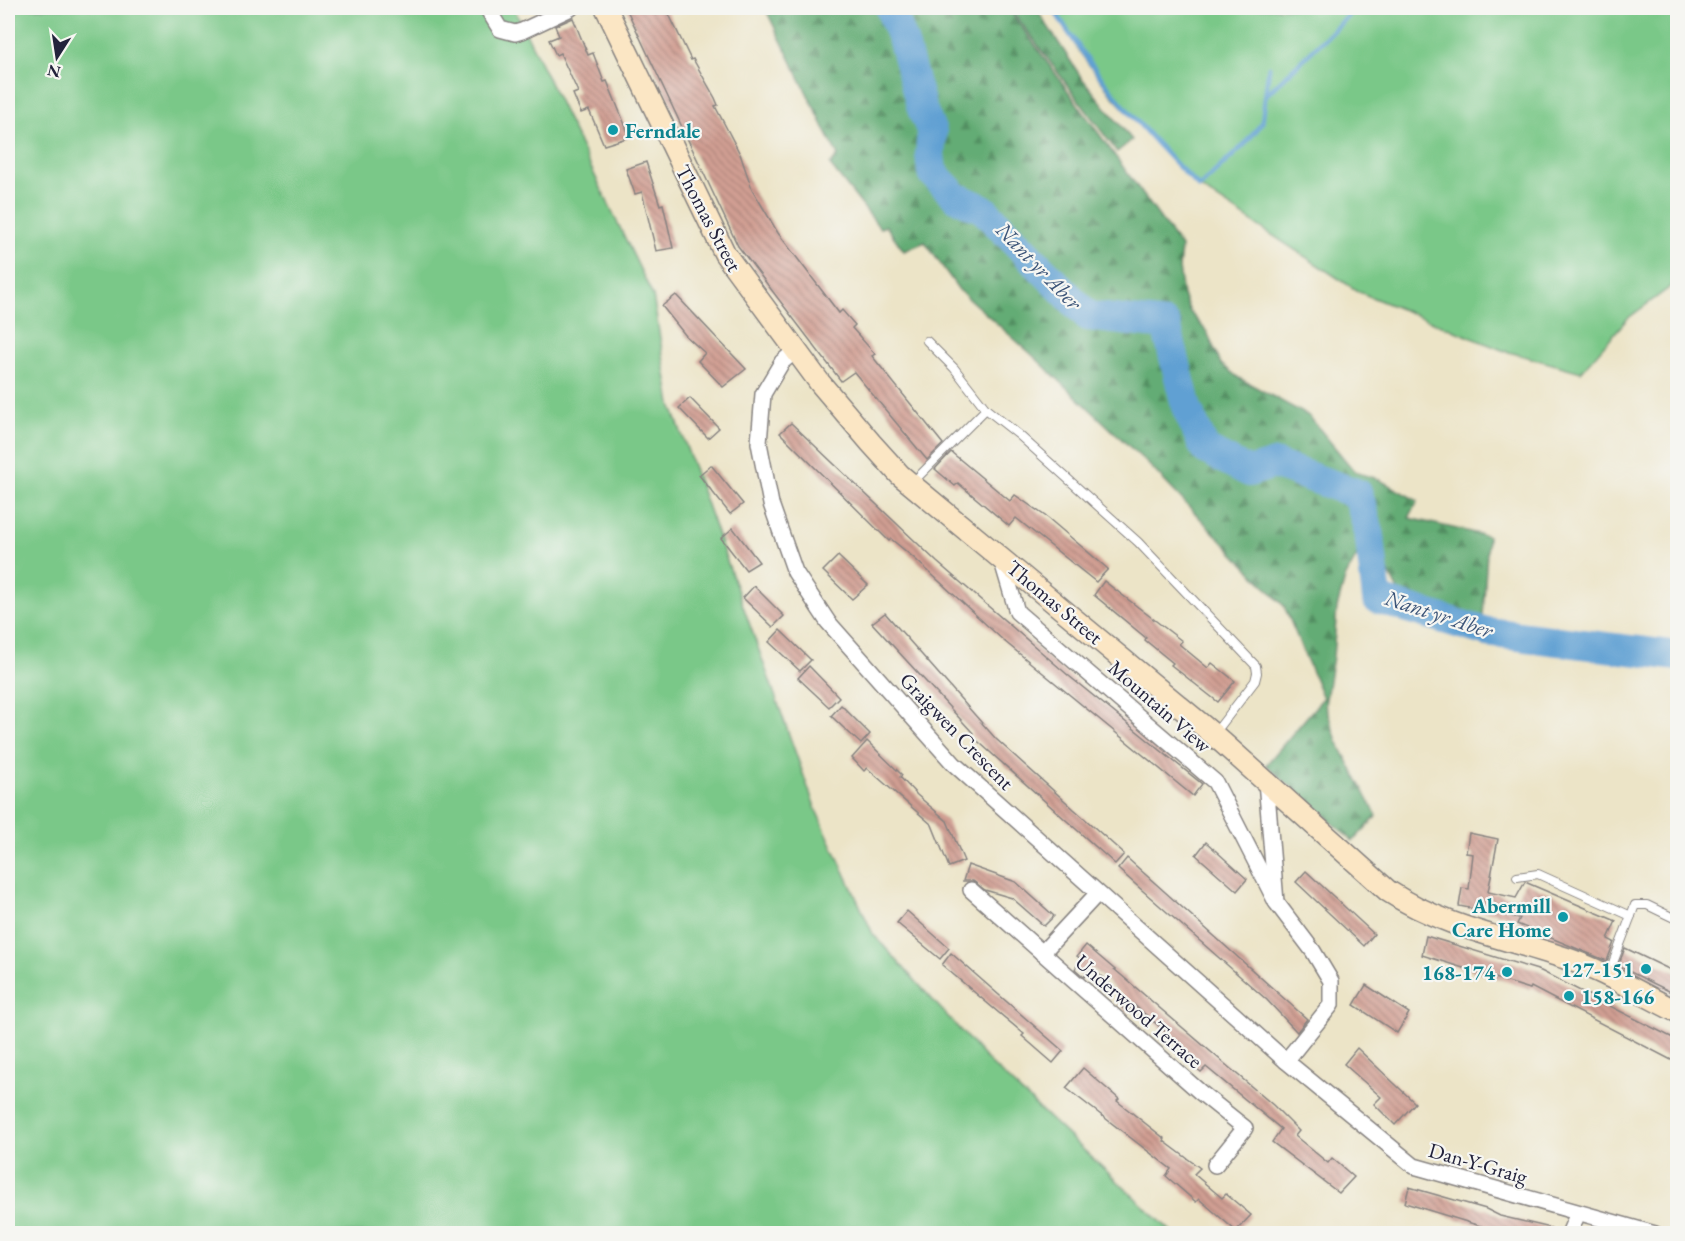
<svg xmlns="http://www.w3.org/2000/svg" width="1685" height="1241" font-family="'EB Garamond',serif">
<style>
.grass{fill:#7ac888;stroke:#4e7562;stroke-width:1.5}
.forest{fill:url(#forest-firs);stroke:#426758;stroke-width:1.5}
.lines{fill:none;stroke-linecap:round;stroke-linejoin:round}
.stream{stroke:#61a0d3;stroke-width:5}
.river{stroke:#61a0d3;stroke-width:30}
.building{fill:url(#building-back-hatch)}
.lane-casing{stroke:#878381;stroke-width:10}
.street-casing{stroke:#878381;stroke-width:18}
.secondary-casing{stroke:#878381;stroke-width:24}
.lane{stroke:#fff;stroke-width:8}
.street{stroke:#fff;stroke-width:15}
.secondary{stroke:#fbe6c4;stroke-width:21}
.culture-dot{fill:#0f9aa8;stroke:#f6f6f2;stroke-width:2}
.labels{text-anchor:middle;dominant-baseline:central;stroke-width:4.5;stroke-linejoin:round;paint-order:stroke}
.culture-label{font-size:21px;font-weight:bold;fill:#0d838f;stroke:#f6f6f2;text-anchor:end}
.street-label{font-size:21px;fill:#22223b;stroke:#f6f6f2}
.water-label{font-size:22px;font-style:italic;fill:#3b5478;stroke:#f6f6f2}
</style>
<defs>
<pattern id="forest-firs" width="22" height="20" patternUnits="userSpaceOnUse" patternTransform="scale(1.5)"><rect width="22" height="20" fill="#63ac74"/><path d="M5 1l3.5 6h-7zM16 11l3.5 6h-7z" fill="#518c60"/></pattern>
<pattern id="building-back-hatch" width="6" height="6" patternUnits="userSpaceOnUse" patternTransform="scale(1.5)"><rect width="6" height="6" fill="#d19f93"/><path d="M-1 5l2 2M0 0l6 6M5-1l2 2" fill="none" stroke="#a98179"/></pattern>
</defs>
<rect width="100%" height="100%" fill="#f6f6f2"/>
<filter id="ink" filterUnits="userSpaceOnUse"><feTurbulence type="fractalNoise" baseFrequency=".0167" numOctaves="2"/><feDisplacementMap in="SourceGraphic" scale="12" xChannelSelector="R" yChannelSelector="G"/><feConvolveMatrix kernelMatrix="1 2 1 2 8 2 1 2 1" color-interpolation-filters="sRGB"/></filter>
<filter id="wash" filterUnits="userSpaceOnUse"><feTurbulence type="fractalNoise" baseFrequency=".008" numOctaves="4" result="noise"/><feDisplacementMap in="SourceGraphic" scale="24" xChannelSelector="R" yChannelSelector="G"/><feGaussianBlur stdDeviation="1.35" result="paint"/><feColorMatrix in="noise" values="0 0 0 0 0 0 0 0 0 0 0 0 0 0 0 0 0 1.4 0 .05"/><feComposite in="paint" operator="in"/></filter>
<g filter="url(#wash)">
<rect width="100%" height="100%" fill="#ece4c7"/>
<!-- grass -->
<g class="grass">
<polygon points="8,8 514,8 653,296 671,404 816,810 873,934 990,1063 1173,1233 8,1233"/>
<polygon points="1053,8 1677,8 1677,282 1627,319 1581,372 1502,350 1359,292 1199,187 1114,98 1079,51"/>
</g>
<!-- forest -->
<g class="forest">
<polygon points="765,8 1008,8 1181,247 1179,268 1183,295 1190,312 1207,332 1221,364 1239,378 1309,416 1355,472 1378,479 1418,501 1409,518 1488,536 1482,631 1413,610 1402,598 1388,571 1372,559 1369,533 1345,578 1337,608 1333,657 1325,705 1337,741 1377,816 1353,841 1266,765 1323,698 1284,606 1150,466 1030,353 959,290 925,242 904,251 886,226 880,228 830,165 838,156"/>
<polygon points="1010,8 1036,8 1081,77 1132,140 1117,152"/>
</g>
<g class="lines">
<!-- stream -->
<g class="stream">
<path d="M 1053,8 C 1094,75 1143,132 1199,187 L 1245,144 L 1262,123 L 1269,67"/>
<polyline points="1267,94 1348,16"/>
</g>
<!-- river -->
<polyline class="river" points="890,8 903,41 922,109 932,132 930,154 932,172 956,197 983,209 1088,316 1166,325 1187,409 1205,449 1249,472 1274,464 1358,494 1369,532 1377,599 1487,632 1678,656"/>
</g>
<g id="blocks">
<!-- building -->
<g class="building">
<polygon points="634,8 666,8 691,60 693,59 715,98 718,105 715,106 740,154 752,189 778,233 839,313 842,310 855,325 852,328 875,354 872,356 943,444 927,460 854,372 841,381 738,246 627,10"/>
<polygon points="573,18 588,55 593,53 604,82 607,81 630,137 604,145 589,110 581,113 573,94 578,92 560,53 556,55 549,40 559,36 555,26"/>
<polygon points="646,162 660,205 663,204 673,248 656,251 642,192 635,194 626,169"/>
<polygon points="676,295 746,369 723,387 698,361 705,353 686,336 662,306"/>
<polygon points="690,398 719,428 708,438 679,408"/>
<polygon points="791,423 937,562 1069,676 1202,784 1193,796 1004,641 914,558 891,539 889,541 780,433"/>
<polygon points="951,452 1010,501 1015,495 1048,518 1108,569 1096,582 1016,518 1009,526 958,483 955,486 935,469"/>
<polygon points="711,465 743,504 730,514 699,475"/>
<polygon points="733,528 759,562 746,570 721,538"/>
<polygon points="838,556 868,585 852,599 823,571"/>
<polygon points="1104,581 1182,641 1179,644 1208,668 1212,663 1235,681 1218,702 1171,665 1173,663 1145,640 1146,638 1094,595"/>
<polygon points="754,586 784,616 773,627 743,598"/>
<polygon points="885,613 996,739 1124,854 1115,864 971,735 973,733 872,623"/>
<polygon points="780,630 811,660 800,671 769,642"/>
<polygon points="809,666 839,697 829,707 798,678"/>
<polygon points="841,705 870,734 861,744 831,716"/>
<polygon points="867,741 902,775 900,777 917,795 947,821 964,861 949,867 932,825 867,768 864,771 852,758"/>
<polygon points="1469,833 1498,839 1488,892 1516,898 1525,882 1616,921 1608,939 1614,942 1607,961 1517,924 1520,918 1459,906 1462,888 1469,889 1473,854 1466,853"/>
<polygon points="1206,842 1247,879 1237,891 1196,855"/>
<polygon points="1127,858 1307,1019 1297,1032 1267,1000 1118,869"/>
<polygon points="968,865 1016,882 1054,916 1044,926 1012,898 985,890 973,881 963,881"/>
<polygon points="1306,871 1374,934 1364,946 1296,882"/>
<polygon points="907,911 949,948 940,959 897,923"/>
<polygon points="1426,936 1541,971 1677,1040 1677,1063 1531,987 1530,989 1422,955"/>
<polygon points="1086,945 1273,1105 1299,1131 1295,1136 1328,1163 1332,1158 1354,1177 1339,1193 1272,1142 1281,1129 1206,1067 1201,1072 1191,1064 1195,1059 1185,1048 1134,1005 1128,1012 1116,1002 1122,995 1092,968 1084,977 1075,969 1081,959 1077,956"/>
<polygon points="1625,948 1677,973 1677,995 1618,966"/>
<polygon points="951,953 1063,1051 1053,1063 1022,1036 1024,1034 942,965"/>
<polygon points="1366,985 1409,1013 1397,1033 1354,1005"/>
<polygon points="1357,1048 1415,1103 1395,1125 1374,1104 1381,1097 1344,1064"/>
<polygon points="1083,1068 1119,1099 1117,1101 1165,1139 1164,1141 1200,1168 1194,1174 1222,1198 1226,1194 1251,1215 1236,1231 1199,1199 1196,1202 1166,1176 1171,1169 1066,1088"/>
<polygon points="1409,1187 1486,1209 1500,1216 1551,1228 1550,1233 1503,1233 1405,1203"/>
</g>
</g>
</g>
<g filter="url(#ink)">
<use href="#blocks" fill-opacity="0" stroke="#878381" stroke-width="1.5"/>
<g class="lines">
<!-- lane casing -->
<g class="lane-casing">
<g id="lane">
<polyline points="927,341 954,368 986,409 1019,435 1138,542 1256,666 1257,673 1255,681 1215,733"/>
<polyline points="913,482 986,409"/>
<polyline points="1517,877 1538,874 1631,916"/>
<polyline points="1608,976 1635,905 1647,905 1678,920"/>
</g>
</g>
<!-- street casing -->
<g class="street-casing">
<g id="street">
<polyline points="487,8 500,29 515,33 522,31 571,8"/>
<polyline points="796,350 782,362 763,394 759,443 771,504 795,572 828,622 954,764 1286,1061 1414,1166 1655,1234"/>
<polyline points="1001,558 1017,612 1215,782 1276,902"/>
<polyline points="1266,781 1276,902 1313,951 1331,981 1331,1005 1286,1061"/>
<polyline points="971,890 1200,1092 1245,1128 1215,1165"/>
<polyline points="1042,953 1097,894"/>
<polyline points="1569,1234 1578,1213"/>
</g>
</g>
<!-- secondary casing -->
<g class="secondary-casing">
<path id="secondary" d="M 606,8 L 725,254 L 820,383 L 871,443 L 900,475 L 1214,735 L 1388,891 C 1441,926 1505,938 1565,958 C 1604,971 1641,994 1678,1012"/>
</g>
<!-- lane -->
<use href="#lane" class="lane"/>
<!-- street -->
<use href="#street" class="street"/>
<!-- secondary -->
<use href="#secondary" class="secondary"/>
</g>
</g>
<!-- markers -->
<g class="culture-dot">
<circle cx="613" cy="130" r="6"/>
<circle cx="1563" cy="917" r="6"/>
<circle cx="1646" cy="969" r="6"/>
<circle cx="1507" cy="972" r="6"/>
<circle cx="1569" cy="996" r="6"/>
</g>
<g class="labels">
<!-- culture labels -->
<g class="culture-label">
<text x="625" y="130" text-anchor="start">Ferndale</text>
<text x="1551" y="905">Abermill<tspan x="1551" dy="24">Care Home</tspan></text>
<text x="1634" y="969">127-151</text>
<text x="1495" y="972">168-174</text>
<text x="1581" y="996" text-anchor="start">158-166</text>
</g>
<!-- street labels -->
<g class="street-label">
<text transform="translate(709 218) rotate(62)">Thomas Street</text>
<text transform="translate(1055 602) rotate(40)">Thomas Street</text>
<text transform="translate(1160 706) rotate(41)">Mountain View</text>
<text transform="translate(957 731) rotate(46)">Graigwen Crescent</text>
<text transform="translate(1139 1011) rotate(41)">Underwood Terrace</text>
<text transform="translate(1478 1163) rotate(16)">Dan-Y-Graig</text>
</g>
<!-- water labels -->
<g class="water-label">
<text transform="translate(1039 266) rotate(46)">Nant yr Aber</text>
<text transform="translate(1439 614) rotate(18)">Nant yr Aber</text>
</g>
</g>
<!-- margin -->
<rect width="1685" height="1241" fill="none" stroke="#f6f6f2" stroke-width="30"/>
<!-- north arrow -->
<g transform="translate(57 57) rotate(192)" stroke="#f6f6f2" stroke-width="4.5" paint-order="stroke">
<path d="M0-4.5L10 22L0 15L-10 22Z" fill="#22223b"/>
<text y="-9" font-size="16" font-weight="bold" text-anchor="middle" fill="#22223b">N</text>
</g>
</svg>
